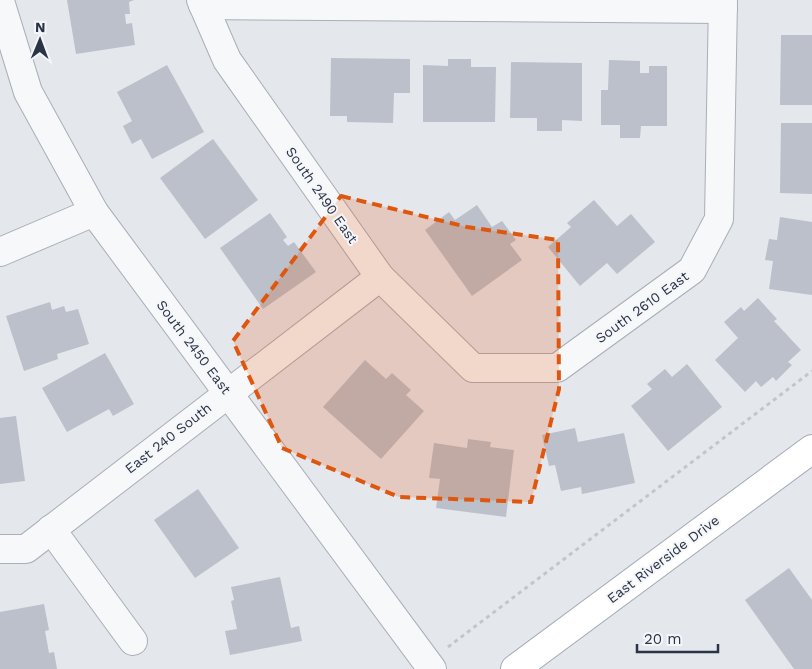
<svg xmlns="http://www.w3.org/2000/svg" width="812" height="669" font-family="'Work Sans',sans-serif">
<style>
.building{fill:#bbc0ca}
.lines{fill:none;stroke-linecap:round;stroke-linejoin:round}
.minor-casing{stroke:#a9aeb7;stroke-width:30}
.major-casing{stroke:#a3abb8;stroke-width:30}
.path{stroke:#c2c5cb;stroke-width:3;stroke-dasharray:4 4;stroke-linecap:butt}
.minor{stroke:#f7f8fa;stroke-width:28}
.major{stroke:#fff;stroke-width:28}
.marked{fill:#df570f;fill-opacity:0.2;stroke:#df570f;stroke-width:4;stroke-dasharray:10 6;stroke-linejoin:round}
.labels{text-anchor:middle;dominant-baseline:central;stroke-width:4;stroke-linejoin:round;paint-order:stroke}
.street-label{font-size:14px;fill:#2b3445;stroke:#f4f6f9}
</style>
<rect width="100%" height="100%" fill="#e4e7ec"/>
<!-- building -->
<g class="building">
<polygon points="67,0 134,0 129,2 130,14 125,14 126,24 132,23 135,45 76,54"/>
<polygon points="781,35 812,35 812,105 780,105"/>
<polygon points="331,58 410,59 410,93 394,93 393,123 347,122 347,116 330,116"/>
<polygon points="448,59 471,59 471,67 496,67 495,122 423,122 423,65 448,66"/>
<polygon points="609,60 640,61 640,73 649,73 649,66 667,66 667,126 641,126 640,138 620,138 620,125 601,125 601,90 608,90"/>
<polygon points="511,62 582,63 582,121 562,120 562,131 537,131 537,118 510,118"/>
<polygon points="167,65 204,132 152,159 141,139 132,144 123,126 132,121 117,92"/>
<polygon points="781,123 812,123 812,194 780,193"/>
<polygon points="213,139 258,200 205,239 160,178"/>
<polygon points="594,200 617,226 631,214 655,242 617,274 607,263 580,286 548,247 571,227 567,223"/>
<polygon points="477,205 492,227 502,221 516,240 510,244 522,260 472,296 425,230 449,212 455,220"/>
<polygon points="270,213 287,237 283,240 288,246 294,242 316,272 263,309 220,248"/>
<polygon points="780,217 812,222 812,295 769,289 773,261 765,260 769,239 777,240"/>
<polygon points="758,298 777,319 774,321 801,350 788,362 792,365 776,381 773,377 761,387 756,381 745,392 715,360 738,338 724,322 741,307 744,311"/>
<polygon points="50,302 52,310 64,306 66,312 78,309 89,344 57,354 58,359 24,371 6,316"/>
<polygon points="105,353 134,404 113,416 109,409 67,432 42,388"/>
<polygon points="365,360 386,379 392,373 411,390 406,395 424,411 381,459 323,407"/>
<polygon points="687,364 722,407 668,451 631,406 652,389 647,384 665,369 672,377"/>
<polygon points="16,416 25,481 0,484 0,418"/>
<polygon points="575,428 578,442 624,433 635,483 582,494 581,487 561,491 555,465 549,466 542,435"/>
<polygon points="468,439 491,442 490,447 514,450 506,517 436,508 440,479 429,478 434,443 467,448"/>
<polygon points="198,489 239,548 195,578 154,520"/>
<polygon points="789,568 812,600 812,669 794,669 745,600"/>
<polygon points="280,577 291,628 299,626 302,641 230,655 225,631 237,629 231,601 234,600 231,587"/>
<polygon points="44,604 49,630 45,631 49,653 54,652 57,669 0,669 0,612"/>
</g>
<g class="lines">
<!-- minor casing -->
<g class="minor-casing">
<g id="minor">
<polyline points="201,0 227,60 380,277 473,368 557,368 692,270 719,219 723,0"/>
<polyline points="0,1 28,92 94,212 432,669"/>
<polyline points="203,5 723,9"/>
<polyline points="0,252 94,212"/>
<polyline points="51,529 133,641"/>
<polyline points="0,549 26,549 380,277"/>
</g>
</g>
<!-- major casing -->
<g class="major-casing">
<polyline id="major" points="515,669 812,449"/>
</g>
<!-- path -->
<polyline class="path" points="448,647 812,371"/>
<!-- minor -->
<use href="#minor" class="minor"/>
<!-- major -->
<use href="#major" class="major"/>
</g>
<!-- marked area -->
<path class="marked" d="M 341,196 L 467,227 L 558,240 L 559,389 L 531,502 L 399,497 L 282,448 L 233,341 Z"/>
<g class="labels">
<!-- street labels -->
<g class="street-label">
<text transform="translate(322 195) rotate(55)">South 2490 East</text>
<text transform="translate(642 307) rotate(-36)">South 2610 East</text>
<text transform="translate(194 347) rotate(53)">South 2450 East</text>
<text transform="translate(168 438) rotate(-38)">East 240 South</text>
<text transform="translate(663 559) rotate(-37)">East Riverside Drive</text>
</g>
</g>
<!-- north arrow -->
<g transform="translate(40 40) rotate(1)" stroke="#f4f6f9" stroke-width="4" paint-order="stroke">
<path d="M0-4L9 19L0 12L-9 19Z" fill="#2b3445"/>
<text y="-8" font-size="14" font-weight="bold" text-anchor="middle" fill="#2b3445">N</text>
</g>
<!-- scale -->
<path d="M637 644v8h81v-8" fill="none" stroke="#2b3445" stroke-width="2.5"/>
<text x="644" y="644" font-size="15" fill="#2b3445" stroke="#f4f6f9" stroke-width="4" paint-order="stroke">20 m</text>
</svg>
